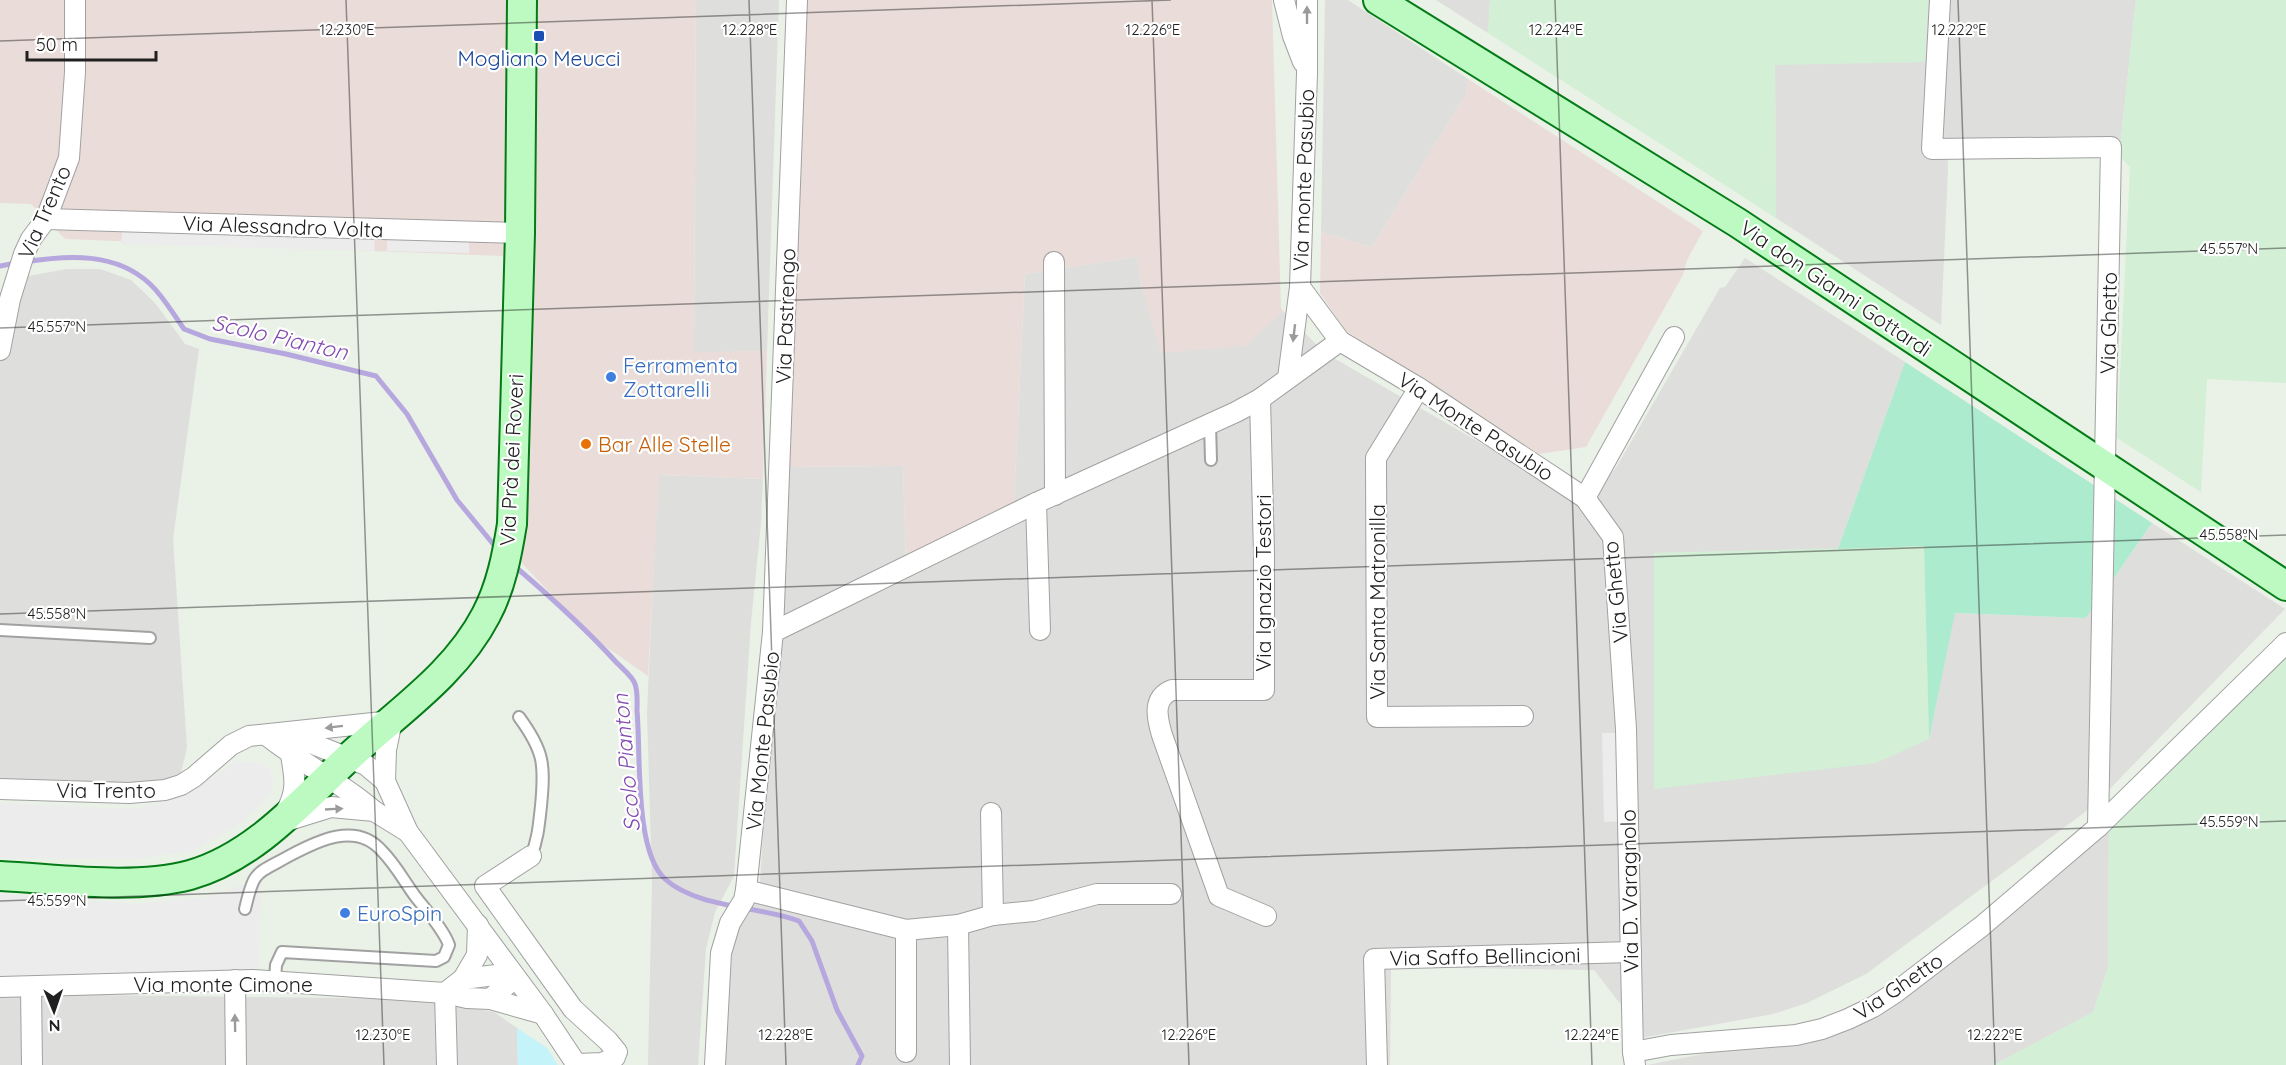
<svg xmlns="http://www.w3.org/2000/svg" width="2286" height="1065" font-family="Quicksand,sans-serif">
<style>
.residential{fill:#dededd}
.industrial{fill:#eaddd9}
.farmland{fill:#d3efd6}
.grass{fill:#adebcf}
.park{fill:#c5f3fa}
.parking{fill:#ececec}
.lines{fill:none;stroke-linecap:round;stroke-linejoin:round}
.stream{stroke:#b6a7de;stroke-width:5}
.service-casing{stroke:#a1a1a1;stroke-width:14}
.minor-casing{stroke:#a1a1a1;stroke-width:22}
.secondary-casing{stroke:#047b16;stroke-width:32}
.service{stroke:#fff;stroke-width:10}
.minor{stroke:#fff;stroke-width:20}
.secondary{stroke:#bcfac2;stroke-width:28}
.oneway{fill:#9b9b9b}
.ticks{fill:none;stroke:#202020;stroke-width:1.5;stroke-opacity:0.45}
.transit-dot{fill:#1a4fb4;stroke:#fff;stroke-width:2}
.shop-dot{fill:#3f7fe0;stroke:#fff;stroke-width:2}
.food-dot{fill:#e8710a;stroke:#fff;stroke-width:2}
.labels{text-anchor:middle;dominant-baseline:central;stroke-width:4.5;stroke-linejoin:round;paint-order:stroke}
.transit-label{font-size:21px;fill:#164399;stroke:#fff}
.street-label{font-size:21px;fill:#202020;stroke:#fff}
.shop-label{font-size:21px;fill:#366cbe;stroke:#fff;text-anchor:start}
.food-label{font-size:21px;fill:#c56008;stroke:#fff;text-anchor:start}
.water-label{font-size:22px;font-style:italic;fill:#834bb2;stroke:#fff}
.ticks-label{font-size:15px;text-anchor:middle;fill:#202020;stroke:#fff;stroke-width:4.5;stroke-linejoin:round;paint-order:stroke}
</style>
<rect width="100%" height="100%" fill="#eaf1e7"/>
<!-- residential -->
<g class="residential">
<polygon points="696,0 779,0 767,351 694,353"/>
<polygon points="1325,0 1348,0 1468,79 1466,94 1372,247 1321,232"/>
<polygon points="1436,0 1490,0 1488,33"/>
<polygon points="1928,0 2136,0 2119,156 1947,149 1948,169 1941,325 1776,218 1775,64 1925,62"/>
<polygon points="1137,257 1142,288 1280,313 1283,311 1325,353 1588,505 1617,466 1720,288 1725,287 1745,258 1905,362 1838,549 1654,553 1654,789 1929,739 1954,613 2086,618 2152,523 2285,609 2092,807 1866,974 1807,1003 1773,1014 1641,1038 1640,1029 1594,970 1391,967 1390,1065 724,1065 732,953 735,934 760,881 777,624 787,525 789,467 903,466 906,564 1014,502 1025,274"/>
<polygon points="67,269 100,269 131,280 155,303 185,344 199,349 173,539 187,748 180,776 144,783 0,783 0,293 28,276"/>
<polygon points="658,475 763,479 761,523 751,622 734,876 715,912 706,949 698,1065 648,1065 652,882 647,712"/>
<polygon points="2109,826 2108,968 2093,1012 1994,1065 1647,1065 1779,1039 1880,996"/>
<polygon points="0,994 424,999 494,1012 517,1028 518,1065 0,1065"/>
</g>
<!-- industrial -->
<g class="industrial">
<polygon points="0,0 696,0 694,352 767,351 763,479 659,475 648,676 589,635 520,561 528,257 65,239 31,204 0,203"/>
<polygon points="804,0 1272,0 1281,308 1283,311 1246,346 1161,353 1142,288 1137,257 1025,274 1014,502 906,564 903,466 789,467"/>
<polygon points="1468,79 1703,231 1687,260 1683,275 1586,447 1539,454 1345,330 1320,293 1321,232 1372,247 1466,94"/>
</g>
<!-- farmland -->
<g class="farmland">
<polygon points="1490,0 1928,0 1925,62 1775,65 1776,218 1488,33"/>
<polygon points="2136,0 2286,0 2286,383 2207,379 2201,492 2117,438 2130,167 2119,156"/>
<polygon points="1924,546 1929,739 1876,763 1654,789 1654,553"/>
<polygon points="2286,643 2286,1065 1994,1065 2093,1012 2108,968 2109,826"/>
</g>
<!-- grass -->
<polygon class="grass" points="1905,362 2152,523 2086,618 1955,613 1929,739 1924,546 1838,549"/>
<!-- park -->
<polygon class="park" points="517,1028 547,1048 558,1065 518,1065"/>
<!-- parking -->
<g class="parking">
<polygon points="122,231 375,238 374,251 121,244"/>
<polygon points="387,238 469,241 469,253 387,251"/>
<polygon points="1602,733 1626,733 1628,821 1604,822"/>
<polygon points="233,761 256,762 270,769 273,781 271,793 244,821 195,850 138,859 0,858 0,803 102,808 137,808 168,801 226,769"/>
<polygon points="262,878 258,968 0,980 0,894 137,904 208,897"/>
</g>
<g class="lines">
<!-- stream -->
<g class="stream">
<path d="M 25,262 C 68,255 116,252 150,284 C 164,297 173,314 184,329 L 210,339 L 286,354 L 376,376 L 407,414 L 457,500 L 494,545"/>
<polyline points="0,266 16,263"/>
<path d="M 518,569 C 553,599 586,629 617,663 C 623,669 633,677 635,684 C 638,692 637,703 637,711 C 641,753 634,851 665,879 C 697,908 759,906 799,921 L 812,941 L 837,1010 L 862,1056 L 858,1065"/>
</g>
<!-- service casing -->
<g class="service-casing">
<g id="service">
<polyline points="1210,425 1211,460"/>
<polyline points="0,630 150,638"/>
<path d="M 519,717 C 544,751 545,764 541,806 C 539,824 538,839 531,856"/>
<path d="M 245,909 C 254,870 255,875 289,856 C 317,841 356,821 382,851 C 395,864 404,881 415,896 C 425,909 444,930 449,945 L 444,957 L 436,961 L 282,952 L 276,965 L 275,981"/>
</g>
</g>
<!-- minor casing -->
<g class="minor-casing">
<g id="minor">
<polyline points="1284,0 1293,36 1303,62"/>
<polyline points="1307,0 1307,73 1300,287 1340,341 1419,388 1585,498 1674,337"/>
<polyline points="1940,0 1932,149 2111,147 2098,827"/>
<polyline points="46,219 520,233"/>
<polyline points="1054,262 1055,495"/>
<polyline points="0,350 10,299 24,254 31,239 46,219 69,158 75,72 75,0"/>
<polyline points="1288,378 1300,287"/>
<polyline points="1419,388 1376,458 1377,717 1523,716"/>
<path d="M 1260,399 L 1264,553 L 1264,690 L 1172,690 C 1152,698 1157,718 1162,735 L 1219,896 L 1266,916"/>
<polyline points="1585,498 1613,537 1626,729 1633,1052"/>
<polyline points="1036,503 1040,630"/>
<polyline points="773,632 797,0"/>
<path d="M 266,735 C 301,763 341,782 374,811"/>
<polyline points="287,739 313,744 366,765 385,781"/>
<polyline points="0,789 129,793 165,790 181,785 194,777 231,745 249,736 392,721 386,750 385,781 408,832 543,1014 577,1065"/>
<path d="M 285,813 C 298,792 295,778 291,755"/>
<polyline points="991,813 993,915"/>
<polyline points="286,821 331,807 374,811 408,832"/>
<polyline points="531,856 485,886 573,1009 608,1041 617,1052"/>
<polyline points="746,890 906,930 958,925 993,915 1034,911 1097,894 1171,894"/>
<polyline points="958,925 960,1065"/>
<polyline points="906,930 906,1052"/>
<polyline points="463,979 477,955 478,925"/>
<polyline points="235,980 236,1065"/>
<polyline points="0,987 253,980 445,993 467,998 490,999 543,1014"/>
<polyline points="31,987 32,1065"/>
<polyline points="445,993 463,979 512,973 508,984 490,999"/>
<polyline points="445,993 447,1065"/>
<polyline points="577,1064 602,1063 615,1057"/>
<polyline points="715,1065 721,953 730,923 744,900 746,890 773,632 1036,503 1236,412 1260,399 1340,341"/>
<polyline points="1377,1065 1374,959 1631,952"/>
<polyline points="1635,1065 1633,1052 1671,1045 1796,1035 1822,1029 1848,1019 1873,1007 1896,992 1982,926 2098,827 2286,643"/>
</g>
</g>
<!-- secondary casing -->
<g class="secondary-casing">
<g id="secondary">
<polyline points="1378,0 1738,223 2286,586"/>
<path d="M 0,876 C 60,879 132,890 190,875 C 254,857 301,802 348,758 C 396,713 455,675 486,615 C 501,587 507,555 512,524 L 520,233 L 522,0"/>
</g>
</g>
<!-- service -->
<use href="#service" class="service"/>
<!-- minor -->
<use href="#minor" class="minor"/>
<!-- secondary -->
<use href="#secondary" class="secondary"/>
</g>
<!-- one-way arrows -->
<defs><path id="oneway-solid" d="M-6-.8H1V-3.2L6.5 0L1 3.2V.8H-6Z" transform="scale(1.5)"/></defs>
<g class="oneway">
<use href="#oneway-solid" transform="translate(1307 15) rotate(-90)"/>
<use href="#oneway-solid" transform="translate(1294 333) rotate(97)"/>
<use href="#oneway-solid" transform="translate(334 727) rotate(173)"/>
<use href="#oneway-solid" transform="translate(334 809) rotate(-3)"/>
<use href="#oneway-solid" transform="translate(235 1023) rotate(-91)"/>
</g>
<!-- ticks -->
<path class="ticks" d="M 346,0 L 384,1065M 749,0 L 786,1065M 1152,0 L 1189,1065M 1555,0 L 1592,1065M 1958,0 L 1995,1065M 0,41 L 1171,0M 0,328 L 2286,248M 0,614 L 2286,535M 0,901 L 2286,821"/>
<!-- markers -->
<rect class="transit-dot" x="533" y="30" width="12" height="12" rx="3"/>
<g class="shop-dot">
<circle cx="611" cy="377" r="6"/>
<circle cx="345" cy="913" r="6"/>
</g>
<circle class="food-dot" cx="586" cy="444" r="6"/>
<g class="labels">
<!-- transit labels -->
<g class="transit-label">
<text x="539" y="58">Mogliano Meucci</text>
</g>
<!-- street labels -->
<g class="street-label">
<text transform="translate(1303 180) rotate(-88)">Via monte Pasubio</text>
<text transform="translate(44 212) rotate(-66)">Via Trento</text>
<text transform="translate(283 226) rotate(2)">Via Alessandro Volta</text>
<text transform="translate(1836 288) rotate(34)">Via don Gianni Gottardi</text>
<text transform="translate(785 316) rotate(-88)">Via Pastrengo</text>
<text transform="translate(2108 323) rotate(-89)">Via Ghetto</text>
<text transform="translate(1476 426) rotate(33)">Via Monte Pasubio</text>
<text transform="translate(511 460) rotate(-87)">Via Prà dei Roveri</text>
<text transform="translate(1263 583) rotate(-90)">Via Ignazio Testori</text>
<text transform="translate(1615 592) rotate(-96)">Via Ghetto</text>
<text transform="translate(1377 602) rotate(-90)">Via Santa Matronilla</text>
<text transform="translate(762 741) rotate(-84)">Via Monte Pasubio</text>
<text x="106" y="790">Via Trento</text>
<text transform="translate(1629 891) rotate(-91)">Via D. Varagnolo</text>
<text transform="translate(1485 956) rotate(-1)">Via Saffo Bellincioni</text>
<text x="223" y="984">Via monte Cimone</text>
<text transform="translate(1898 986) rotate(-34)">Via Ghetto</text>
</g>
<!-- shop labels -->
<g class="shop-label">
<text x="623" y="365">Ferramenta<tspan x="623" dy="24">Zottarelli</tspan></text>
<text x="357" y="913">EuroSpin</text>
</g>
<!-- food labels -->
<g class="food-label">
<text x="598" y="444">Bar Alle Stelle</text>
</g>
<!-- water labels -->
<g class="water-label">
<text transform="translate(280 337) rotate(13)">Scolo Pianton</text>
<text transform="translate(626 763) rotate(-95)">Scolo Pianton</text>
</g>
</g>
<g class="ticks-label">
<text x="347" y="35">12.230°E</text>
<text x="750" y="35">12.228°E</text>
<text x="1153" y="35">12.226°E</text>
<text x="1556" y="35">12.224°E</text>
<text x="1959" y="35">12.222°E</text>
<text x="2229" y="254">45.557°N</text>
<text x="57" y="332">45.557°N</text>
<text x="2229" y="540">45.558°N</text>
<text x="57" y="619">45.558°N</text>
<text x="2229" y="827">45.559°N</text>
<text x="57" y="906">45.559°N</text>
<text x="383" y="1040">12.230°E</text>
<text x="786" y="1040">12.228°E</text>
<text x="1189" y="1040">12.226°E</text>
<text x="1592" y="1040">12.224°E</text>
<text x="1995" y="1040">12.222°E</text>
</g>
<!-- north arrow -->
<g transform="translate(54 1011) rotate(178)" stroke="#ffffff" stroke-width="4.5" paint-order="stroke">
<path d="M0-4.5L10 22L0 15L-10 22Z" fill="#202020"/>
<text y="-9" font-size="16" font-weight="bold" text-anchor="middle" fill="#202020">N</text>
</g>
<!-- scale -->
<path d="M27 51v9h129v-9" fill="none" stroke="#202020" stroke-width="3"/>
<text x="36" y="51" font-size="18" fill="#202020" stroke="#ffffff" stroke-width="4.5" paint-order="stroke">50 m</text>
</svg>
